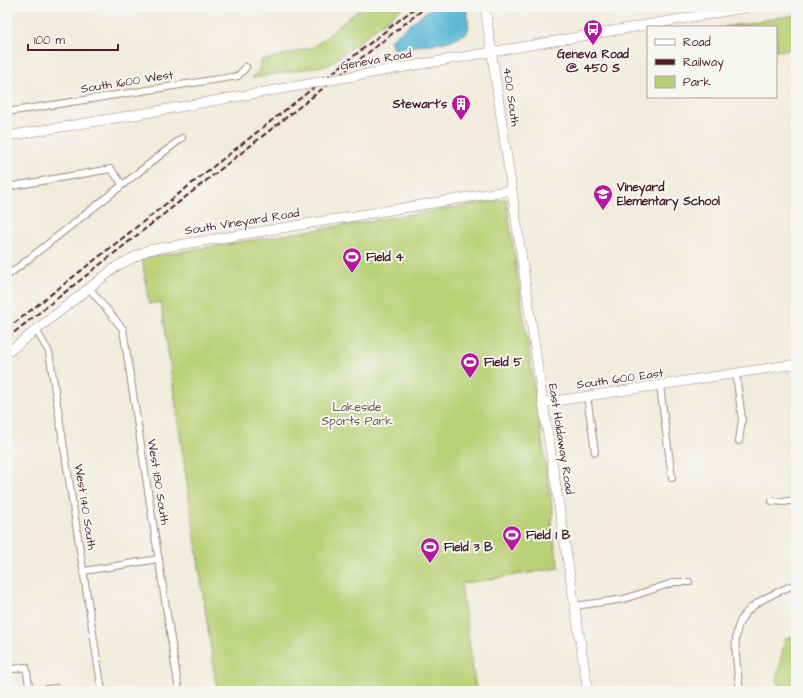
<svg xmlns="http://www.w3.org/2000/svg" width="803" height="698" font-family="'Architects Daughter',sans-serif">
<style>
.green{fill:#b9d176;stroke:#827850}
.water{fill:#58b7d6;stroke:#516b80}
.lines{fill:none;stroke-linecap:round;stroke-linejoin:round}
.street-casing{stroke:#9e8683;stroke-width:8}
.secondary-casing{stroke:#9e8683;stroke-width:10}
.street{stroke:#fff;stroke-width:6}
.secondary{stroke:#fff;stroke-width:9}
.rail{stroke:#4a1f2b;stroke-width:2;stroke-dasharray:6 3;stroke-linecap:butt}
.secondary-bridge-casing{stroke:#9e8683;stroke-width:10;stroke-linecap:butt}
.secondary-bridge{stroke:#fff;stroke-width:9}
.labels{text-anchor:middle;dominant-baseline:central;stroke-width:4;stroke-linejoin:round;paint-order:stroke}
.poi-label{font-size:12px;font-weight:bold;fill:#4a1f2b;stroke:#f6f6f2;text-anchor:start}
.street-label{font-size:12px;fill:#4a1f2b;stroke:#f6f6f2}
.park-label{font-size:12px;fill:#6b5442;stroke:#f6f6f2}
</style>
<rect width="100%" height="100%" fill="#f6f6f2"/>
<filter id="ink" filterUnits="userSpaceOnUse"><feTurbulence type="fractalNoise" baseFrequency=".025" numOctaves="2"/><feDisplacementMap in="SourceGraphic" scale="8" xChannelSelector="R" yChannelSelector="G"/><feConvolveMatrix kernelMatrix="1 2 1 2 8 2 1 2 1" color-interpolation-filters="sRGB"/></filter>
<filter id="wash" filterUnits="userSpaceOnUse"><feTurbulence type="fractalNoise" baseFrequency=".012" numOctaves="4" result="noise"/><feDisplacementMap in="SourceGraphic" scale="16" xChannelSelector="R" yChannelSelector="G"/><feGaussianBlur stdDeviation="0.9" result="paint"/><feColorMatrix in="noise" values="0 0 0 0 0 0 0 0 0 0 0 0 0 0 0 0 0 1.4 0 .05"/><feComposite in="paint" operator="in"/></filter>
<g filter="url(#wash)">
<rect width="100%" height="100%" fill="#f1ecdb"/>
<!-- green -->
<g class="green">
<path d="M 362,7 L 403,7 L 329,65 L 252,78 C 257,73 261,69 260,61 L 314,47 Z"/>
<polygon points="796,15 796,48 776,51 776,27 724,27"/>
<polygon points="506,199 553,514 551,524 559,568 461,584 476,691 217,691 161,302 149,304 142,258"/>
<polygon points="796,634 796,691 778,691 777,678 785,639"/>
</g>
<!-- water -->
<polygon class="water" points="432,7 466,7 469,28 466,34 446,42 394,49 390,40"/>
</g>
<g filter="url(#ink)">
<g class="lines">
<!-- street casing -->
<g class="street-casing">
<g id="street">
<polyline points="7,112 238,76 246,67"/>
<polyline points="7,187 111,169 122,184"/>
<polyline points="7,276 182,138"/>
<polyline points="89,288 123,329 179,691"/>
<polyline points="36,330 49,352 102,691"/>
<polyline points="736,374 742,419 739,441"/>
<polyline points="660,386 672,478"/>
<polyline points="587,396 595,452"/>
<polyline points="772,501 783,502 796,500"/>
<polyline points="84,571 159,559"/>
<polyline points="575,606 624,599 675,582 689,582"/>
<polyline points="7,670 26,667 30,691"/>
<polyline points="31,691 56,688"/>
<path d="M 740,691 C 731,623 730,611 796,584"/>
</g>
</g>
<!-- secondary casing -->
<g class="secondary-casing">
<g id="secondary">
<polyline points="485,7 543,403 588,691"/>
<polyline points="354,76 749,7"/>
<polyline points="7,136 134,115"/>
<polyline points="7,353 117,266 148,250 512,190"/>
<polyline points="543,403 796,364"/>
</g>
</g>
<!-- street -->
<use href="#street" class="street"/>
<!-- secondary -->
<use href="#secondary" class="secondary"/>
<!-- rail -->
<g class="rail">
<polyline points="7,329 416,7"/>
<polyline points="7,338 426,7"/>
</g>
<!-- secondary-bridge casing -->
<g class="secondary-bridge-casing">
<polyline id="secondary-bridge" points="134,115 354,76"/>
</g>
<!-- secondary-bridge -->
<use href="#secondary-bridge" class="secondary-bridge"/>
</g>
</g>
<!-- icons -->
<defs>
<g id="bus-pin" transform="scale(1)"><path d="M0 17L-7.5 6A9.5 9.5 0 1 1 7.5 6Z" fill="#b5179e" stroke="#f6f6f2"/><path d="M-5-6H5V4H4V6H2V4H-2V6H-4V4H-5ZM-3.5-4V0h7V-4ZM-3.5 1.2v1.5H-2V1.2ZM2 1.2v1.5H3.5V1.2Z" fill="#fff"/></g>
<g id="building-pin" transform="scale(1)"><path d="M0 17L-7.5 6A9.5 9.5 0 1 1 7.5 6Z" fill="#b5179e" stroke="#f6f6f2"/><path d="M-4-6H4V6H1V3H-1V6H-4ZM-2.5-4.3h1.7v1.8h-1.7ZM.8-4.3h1.7v1.8H.8ZM-2.5-1h1.7V.8h-1.7ZM.8-1h1.7V.8H.8Z" fill="#fff"/></g>
<g id="school-pin" transform="scale(1)"><path d="M0 17L-7.5 6A9.5 9.5 0 1 1 7.5 6Z" fill="#b5179e" stroke="#f6f6f2"/><path d="M0-5L7-2L0 1L-7-2ZM-4 1L0 2.5L4 1V4Q0 6-4 4Z" fill="#fff"/></g>
<g id="stadium-pin" transform="scale(1)"><path d="M0 17L-7.5 6A9.5 9.5 0 1 1 7.5 6Z" fill="#b5179e" stroke="#f6f6f2"/><path d="M0-5a6.5 5 0 1 0 0 10a6.5 5 0 1 0 0-10ZM-3.5-1.8h7v3.6h-7Z" fill="#fff"/></g>
</defs>
<g fill-rule="evenodd">
<use href="#bus-pin" x="593" y="29"/>
<use href="#building-pin" x="461" y="104"/>
<use href="#school-pin" x="603" y="194"/>
<use href="#stadium-pin" x="352" y="257"/>
<use href="#stadium-pin" x="470" y="362"/>
<use href="#stadium-pin" x="512" y="535"/>
<use href="#stadium-pin" x="430" y="547"/>
</g>
<g class="labels">
<!-- poi labels -->
<g class="poi-label">
<text x="593" y="54" text-anchor="middle">Geneva Road<tspan x="593" dy="14">@ 450 S</tspan></text>
<text x="447" y="104" text-anchor="end">Stewart's</text>
<text x="617" y="187">Vineyard<tspan x="617" dy="14">Elementary School</tspan></text>
<text x="366" y="257">Field 4</text>
<text x="484" y="362">Field 5</text>
<text x="526" y="535">Field 1 B</text>
<text x="444" y="547">Field 3 B</text>
</g>
<!-- street labels -->
<g class="street-label">
<text transform="translate(376 60) rotate(-10)">Geneva Road</text>
<text transform="translate(127 82) rotate(-9)">South 1600 West</text>
<text transform="translate(511 97) rotate(82)">400 South</text>
<text transform="translate(242 222) rotate(-9)">South Vineyard Road</text>
<text transform="translate(620 379) rotate(-8)">South 600 East</text>
<text transform="translate(561 439) rotate(81)">East Holdaway Road</text>
<text transform="translate(158 482) rotate(81)">West 180 South</text>
<text transform="translate(85 507) rotate(81)">West 140 South</text>
</g>
<!-- park labels -->
<g class="park-label">
<text x="357" y="407">Lakeside<tspan x="357" dy="14">Sports Park</tspan></text>
</g>
</g>
<!-- margin -->
<rect width="803" height="698" fill="none" stroke="#f6f6f2" stroke-width="24"/>
<!-- legend -->
<rect x="647" y="26" width="130" height="72" fill="#f6f6f2" stroke="#b1a0a2"/>
<rect x="655" y="39" width="20" height="6" fill="#ffffff" stroke="#b1a0a2"/>
<text x="683" y="46" font-size="12" fill="#4a1f2b">Road</text>
<rect x="655" y="59" width="20" height="6" fill="#4a1f2b" stroke="#b1a0a2"/>
<text x="683" y="66" font-size="12" fill="#4a1f2b">Railway</text>
<rect x="655" y="76" width="20" height="12" fill="#b9d176" stroke="#b1a0a2"/>
<text x="683" y="86" font-size="12" fill="#4a1f2b">Park</text>
<!-- scale -->
<path d="M28 44v6h90v-6" fill="none" stroke="#4a1f2b" stroke-width="2"/>
<text x="34" y="44" font-size="12" fill="#4a1f2b" stroke="#f6f6f2" stroke-width="3" paint-order="stroke">100 m</text>
</svg>
